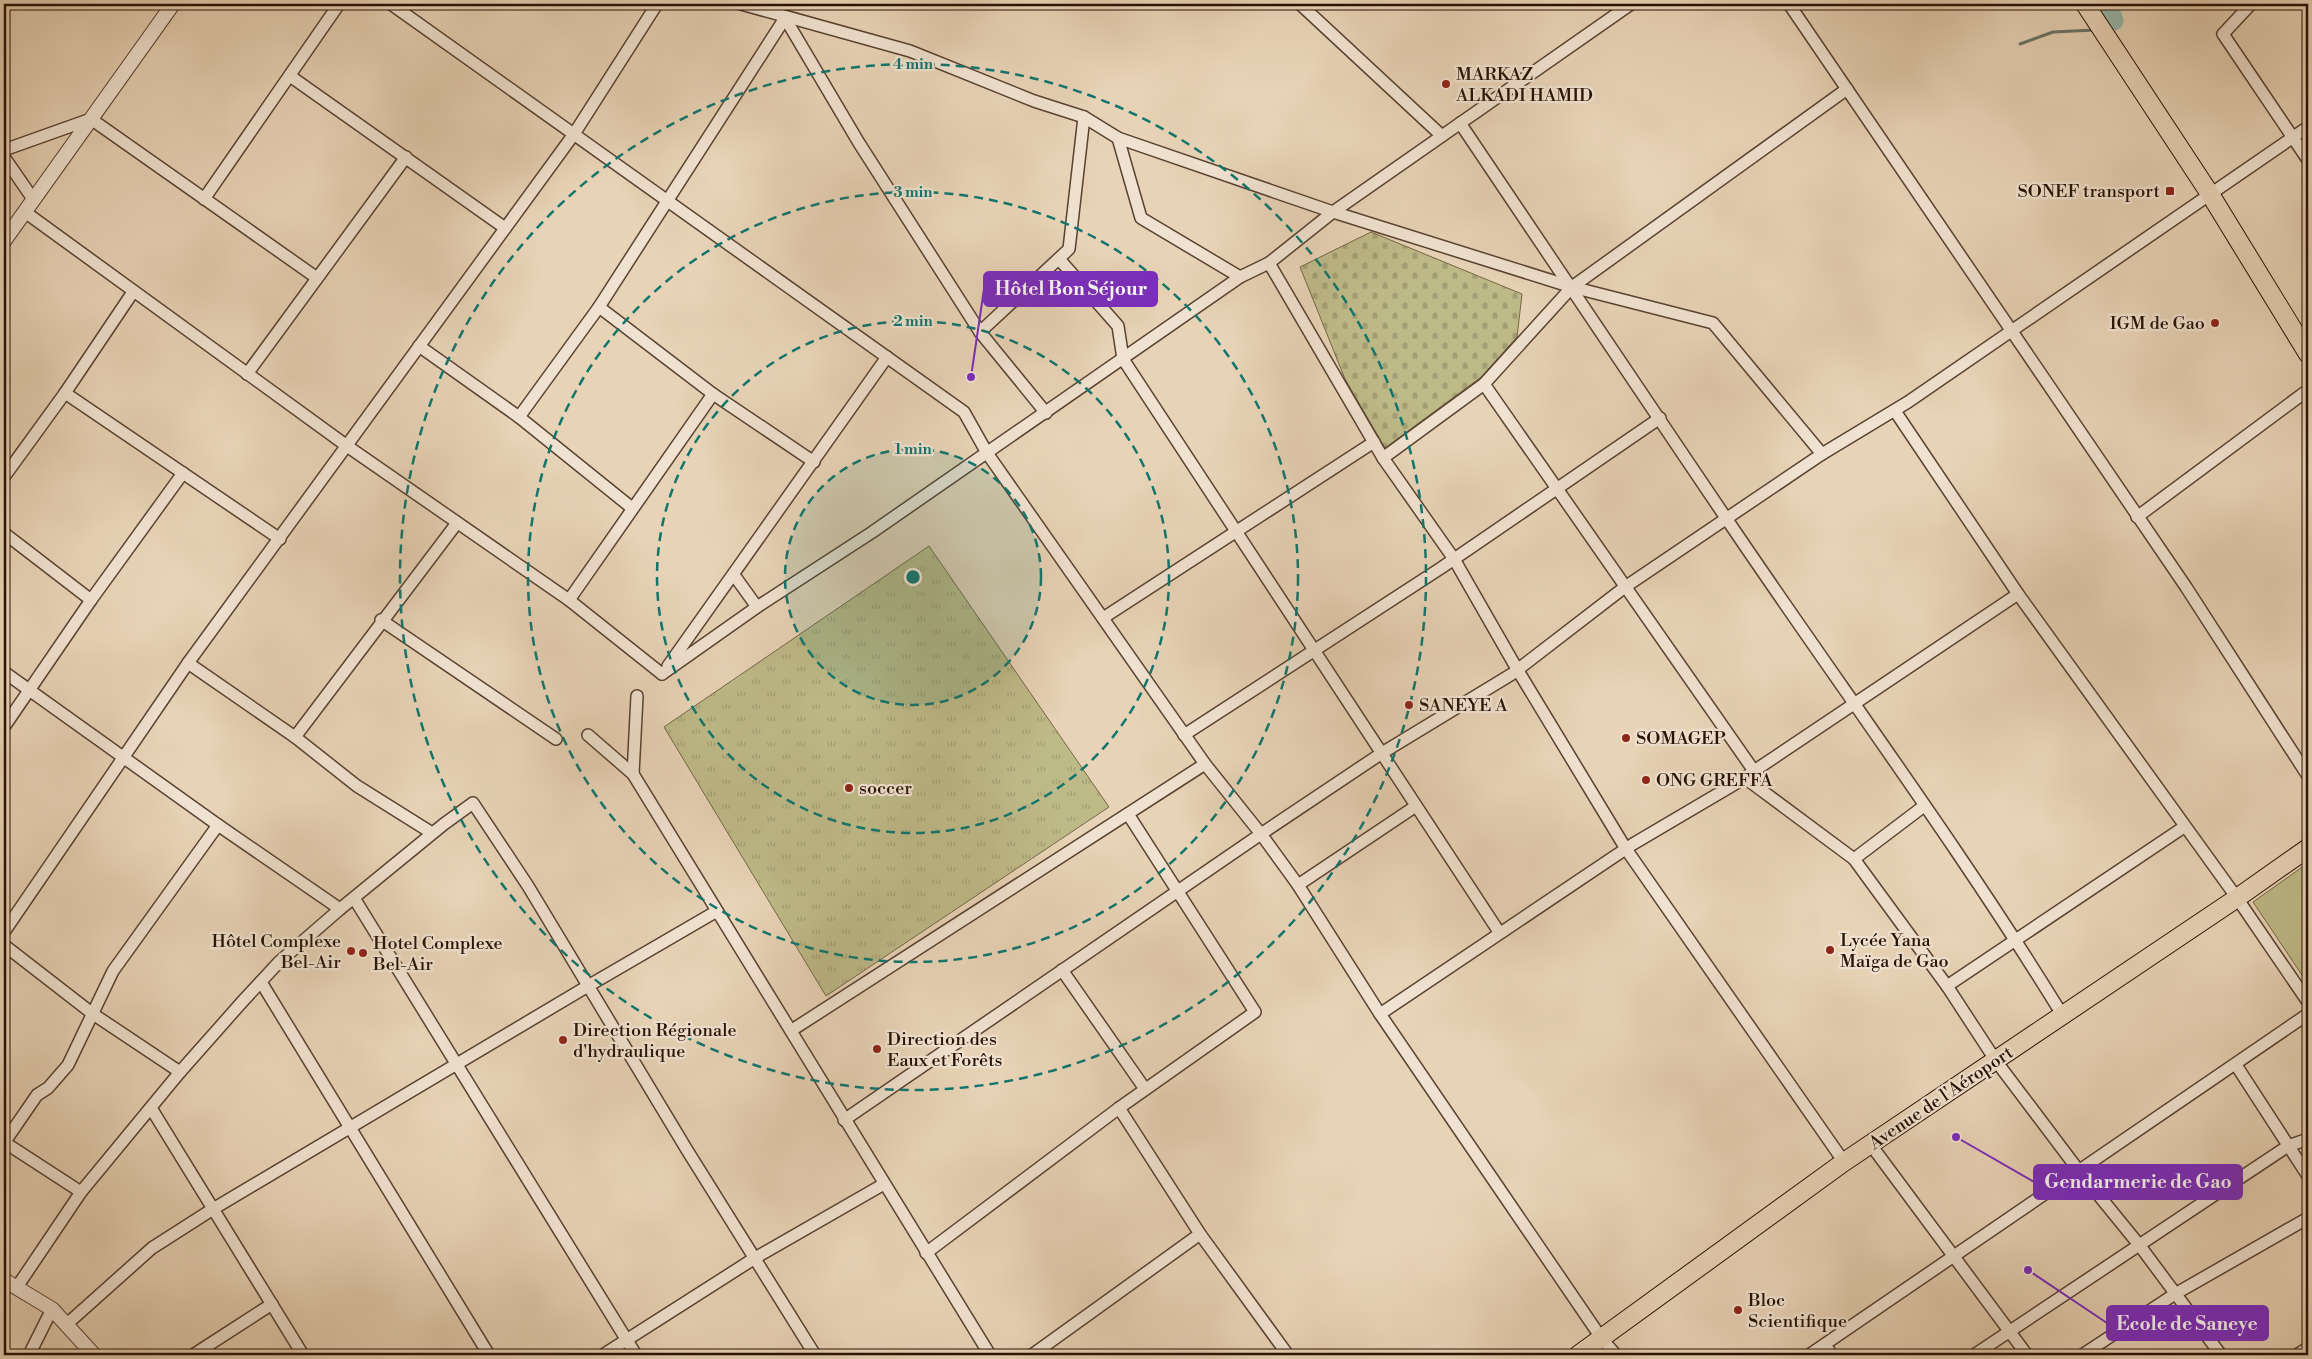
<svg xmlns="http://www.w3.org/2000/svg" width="2312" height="1359" font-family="'Libre Bodoni',serif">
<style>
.green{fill:#beba88;stroke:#736646}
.cemetery{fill:url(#cemetery-stones);stroke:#736646}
.park{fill:url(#park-tufts);stroke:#736646}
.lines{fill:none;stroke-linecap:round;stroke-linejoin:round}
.stream{stroke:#6b756a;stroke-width:3}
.river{stroke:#97b8ae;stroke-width:19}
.minor-casing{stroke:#584231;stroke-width:14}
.tertiary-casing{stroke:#584231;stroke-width:16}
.primary-casing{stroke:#281105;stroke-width:20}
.minor{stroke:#f0e2d0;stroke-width:11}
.tertiary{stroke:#f0e2d0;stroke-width:14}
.primary{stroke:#e8d3b6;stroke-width:18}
.ring{fill:none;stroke:#0f766e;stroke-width:2.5;stroke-dasharray:9 6}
.poi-dot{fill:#8f2418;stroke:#f0e2d0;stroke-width:2}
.labels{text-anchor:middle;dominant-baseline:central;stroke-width:4.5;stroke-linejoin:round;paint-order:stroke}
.poi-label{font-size:18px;fill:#281105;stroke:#f0e2d0;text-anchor:start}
.street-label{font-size:18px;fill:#281105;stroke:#f0e2d0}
.centre{fill:#0f766e;stroke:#f0e2d0;stroke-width:2.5}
.ring-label{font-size:15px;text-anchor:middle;font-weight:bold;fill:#0f766e;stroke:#f0e2d0;stroke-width:4.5;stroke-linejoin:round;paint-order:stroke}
.leader{fill:none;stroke:#7b2cbf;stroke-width:2}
.callout-dot{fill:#7b2cbf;stroke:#f0e2d0;stroke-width:2}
.callout{fill:#7b2cbf;stroke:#7b2cbf;stroke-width:2}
.callout-label{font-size:19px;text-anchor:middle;font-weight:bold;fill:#fff}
</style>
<defs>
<pattern id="cemetery-stones" width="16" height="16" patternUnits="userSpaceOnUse" patternTransform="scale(1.25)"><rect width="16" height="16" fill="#beba88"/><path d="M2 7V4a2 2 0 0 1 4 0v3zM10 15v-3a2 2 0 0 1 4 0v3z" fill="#a39f74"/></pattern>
<pattern id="park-tufts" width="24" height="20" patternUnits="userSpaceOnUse" patternTransform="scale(1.25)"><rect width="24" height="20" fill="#beba88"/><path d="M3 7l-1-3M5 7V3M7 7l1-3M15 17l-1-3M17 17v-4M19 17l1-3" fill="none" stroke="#a39f74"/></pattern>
</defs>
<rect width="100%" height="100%" fill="#e8d3b6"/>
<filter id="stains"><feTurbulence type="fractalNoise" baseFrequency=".004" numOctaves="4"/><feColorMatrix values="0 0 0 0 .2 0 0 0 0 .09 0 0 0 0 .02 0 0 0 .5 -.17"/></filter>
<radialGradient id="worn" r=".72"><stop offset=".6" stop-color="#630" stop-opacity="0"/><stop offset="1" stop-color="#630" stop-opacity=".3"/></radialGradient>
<!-- green -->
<polygon class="green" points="2308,863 2308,979 2306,981 2253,902"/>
<!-- cemetery -->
<polygon class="cemetery" points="1371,232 1522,294 1517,337 1481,377 1385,448 1345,379 1300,267"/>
<!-- park -->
<polygon class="park" points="929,546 1109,807 826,996 664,727"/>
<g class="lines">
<!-- stream -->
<polyline class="stream" points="2020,44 2053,32 2095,30"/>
<!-- river -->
<polyline class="river" points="2108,4 2114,21"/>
<!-- minor casing -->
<g class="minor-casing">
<g id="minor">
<polyline points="391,4 964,412 987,453 1205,764 1261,834 1298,885 1380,1014 1602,1339 1616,1355"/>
<polyline points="741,4 910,51 1034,101 1084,117 1118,138 1333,212 1572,287 1713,323 1822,454"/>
<polyline points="1300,4 1442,136"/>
<polyline points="1789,4 2186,587 2308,776"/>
<polyline points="2251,4 2223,34 2308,160"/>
<polyline points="290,76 505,228"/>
<path d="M 1460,123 C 1550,255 1637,387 1726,518 C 1838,684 1958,845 2063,1016"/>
<polyline points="1118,138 1141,218 1240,277"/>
<polyline points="4,150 91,119 317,278"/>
<polyline points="4,157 33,199"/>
<polyline points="204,199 339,4"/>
<polyline points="25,212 347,446 569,600 662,674"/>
<polyline points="1059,259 1118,326 1123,359 1499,932"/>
<polyline points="1269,263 1383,458 1454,559 1517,669 1626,849 1844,1162"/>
<polyline points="599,307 713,394 814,462"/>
<polyline points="980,332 1069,249 1084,117"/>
<polyline points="419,346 519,417 632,508"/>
<polyline points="247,374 406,157"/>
<polyline points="1484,384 1754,771 1745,778"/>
<polyline points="65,393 280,539"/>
<polyline points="1895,411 2018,594 2237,898 2308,1002"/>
<polyline points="519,417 599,307 785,18 859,143 980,332 1046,413"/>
<polyline points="1383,458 1484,384 1572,287 1847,89"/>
<polyline points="4,477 65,393 133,292"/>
<polyline points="2137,517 2308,390"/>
<polyline points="4,533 91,600"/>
<polyline points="734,575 757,607"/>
<polyline points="569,600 713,394"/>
<polyline points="1103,618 1374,442"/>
<polyline points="381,620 556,739"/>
<polyline points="188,663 295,737 357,786 432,833"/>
<polyline points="668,666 887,357"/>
<polyline points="4,672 218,825 340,909"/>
<polyline points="662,674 757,607 871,533 1240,277 1269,263 1333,212 1631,4"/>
<polyline points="4,727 91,600 183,473"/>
<polyline points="588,735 633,774 990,1355"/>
<polyline points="1184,735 1441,568 1660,418"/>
<polyline points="295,737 457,523"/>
<polyline points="1754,771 2018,594"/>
<polyline points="633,774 637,696"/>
<polyline points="1854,859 1924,806"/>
<polyline points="1298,885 1416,806"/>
<polyline points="354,898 636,1355"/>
<polyline points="4,932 188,663 574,134 657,4"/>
<polyline points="4,945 93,1014 180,1072"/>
<polyline points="1062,970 1145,1089"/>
<polyline points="261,982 489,1355"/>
<polyline points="1947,986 2184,827"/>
<polyline points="1380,1014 1633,844 1745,778 1854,859 1947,986 1996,1061 2079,1171 2140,1246 2221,1355"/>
<polyline points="792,1030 1205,764"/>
<polyline points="2236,1065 2308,1176"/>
<polyline points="151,1108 303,1355"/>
<polyline points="1119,1108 1200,1234 1288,1355"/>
<polyline points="844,1120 1261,834 1382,753 1512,674 1625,587 1822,454 1908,402 2308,127"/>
<polyline points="4,1142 81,1192"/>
<polyline points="4,1143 37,1095 48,1088 68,1065 113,971 218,825"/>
<polyline points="1871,1145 2027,1355"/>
<polyline points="926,1253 1119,1108 1255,1012 1128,814"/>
<polyline points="17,1287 81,1192 180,1072 242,1002 279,962 340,909 444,824 473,803 528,886 687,1150 815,1355"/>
<polyline points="67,1324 152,1248 213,1209 588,986 717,911"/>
<polyline points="1825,1345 1832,1355"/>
<polyline points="29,1355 52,1309"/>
<polyline points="193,1355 272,1304"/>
<polyline points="603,1355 755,1258 884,1184"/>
<polyline points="1032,1355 1200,1234"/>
<polyline points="1809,1355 2308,1014"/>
<polyline points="1974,1355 2288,1146 2308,1139"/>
<polyline points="2082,1355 2175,1294 2308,1218"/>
<polyline points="2297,1355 2308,1348"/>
</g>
</g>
<!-- tertiary casing -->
<g class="tertiary-casing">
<g id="tertiary">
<polyline points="4,241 173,4"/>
<polyline points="4,1280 52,1309 94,1355"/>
</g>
</g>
<!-- primary casing -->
<g class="primary-casing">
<g id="primary">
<polyline points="2085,4 2210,194 2308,354"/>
<polyline points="1578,1355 1844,1162 2237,898 2308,848"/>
</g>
</g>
<!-- minor -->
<use href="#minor" class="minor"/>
<!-- tertiary -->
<use href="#tertiary" class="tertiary"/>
<!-- primary -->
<use href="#primary" class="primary"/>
</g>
<!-- distance rings -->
<circle cx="913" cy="577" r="128" fill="#0f766e" fill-opacity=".12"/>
<g class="ring">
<circle cx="913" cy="577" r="128"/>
<circle cx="913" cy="577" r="256"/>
<circle cx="913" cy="577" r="385"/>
<circle cx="913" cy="577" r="513"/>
</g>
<!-- markers -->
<g class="poi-dot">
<circle cx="1446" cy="84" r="5"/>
<rect x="2165" y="186" width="10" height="10" rx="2.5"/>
<circle cx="2215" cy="323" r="5"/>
<circle cx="1409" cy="705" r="5"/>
<circle cx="1626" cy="738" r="5"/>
<circle cx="1646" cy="780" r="5"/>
<circle cx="849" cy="788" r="5"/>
<circle cx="1830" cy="950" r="5"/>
<circle cx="351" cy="951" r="5"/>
<circle cx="363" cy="953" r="5"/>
<circle cx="563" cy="1040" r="5"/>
<circle cx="877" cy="1049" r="5"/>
<circle cx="1738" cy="1310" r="5"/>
</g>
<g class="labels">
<!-- poi labels -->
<g class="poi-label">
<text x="1456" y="74">MARKAZ<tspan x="1456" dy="21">ALKADI HAMID</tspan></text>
<text x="2160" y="191" text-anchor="end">SONEF transport</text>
<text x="2205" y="323" text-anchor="end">IGM de Gao</text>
<text x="1419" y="705">SANEYE A</text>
<text x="1636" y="738">SOMAGEP</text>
<text x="1656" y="780">ONG GREFFA</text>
<text x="859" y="788">soccer</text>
<text x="1840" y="940">Lycée Yana<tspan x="1840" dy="21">Maïga de Gao</tspan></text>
<text x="341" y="941" text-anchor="end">Hôtel Complexe<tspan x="341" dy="21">Bel-Air</tspan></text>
<text x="373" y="943">Hotel Complexe<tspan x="373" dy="21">Bel-Air</tspan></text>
<text x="573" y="1030">Direction Régionale<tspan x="573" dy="21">d'hydraulique</tspan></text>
<text x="887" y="1039">Direction des<tspan x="887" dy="21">Eaux et Forêts</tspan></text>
<text x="1748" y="1300">Bloc<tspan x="1748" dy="21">Scientifique</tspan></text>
</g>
<!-- street labels -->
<g class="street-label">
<text transform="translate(1941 1098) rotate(-34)">Avenue de l'Aéroport</text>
</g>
</g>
<circle cx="913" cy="577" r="8" class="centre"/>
<g class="ring-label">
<text x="913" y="69">4 min</text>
<text x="913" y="197">3 min</text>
<text x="913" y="326">2 min</text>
<text x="913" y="454">1 min</text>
</g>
<!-- callouts -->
<path class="leader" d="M971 377L984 289M1956 1137L2034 1182M2028 1270L2107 1323"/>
<g class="callout-dot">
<circle cx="971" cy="377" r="5"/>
<circle cx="1956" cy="1137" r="5"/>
<circle cx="2028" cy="1270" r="5"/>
</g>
<g class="callout">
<rect x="984" y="272" width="173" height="34" rx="5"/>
<rect x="2034" y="1165" width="208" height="34" rx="5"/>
<rect x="2107" y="1306" width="161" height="34" rx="5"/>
</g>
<g class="callout-label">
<text x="1071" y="295">Hôtel Bon Séjour</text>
<text x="2138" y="1188">Gendarmerie de Gao</text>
<text x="2187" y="1330">Ecole de Saneye</text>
</g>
<!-- margin -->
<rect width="2312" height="1359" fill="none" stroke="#e8d3b6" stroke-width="20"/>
<rect x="5" y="5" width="2302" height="1349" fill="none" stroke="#281105" stroke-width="2.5"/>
<rect x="10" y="10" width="2292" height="1339" fill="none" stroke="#281105"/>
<rect width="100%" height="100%" filter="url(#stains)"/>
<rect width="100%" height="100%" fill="url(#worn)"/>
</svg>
